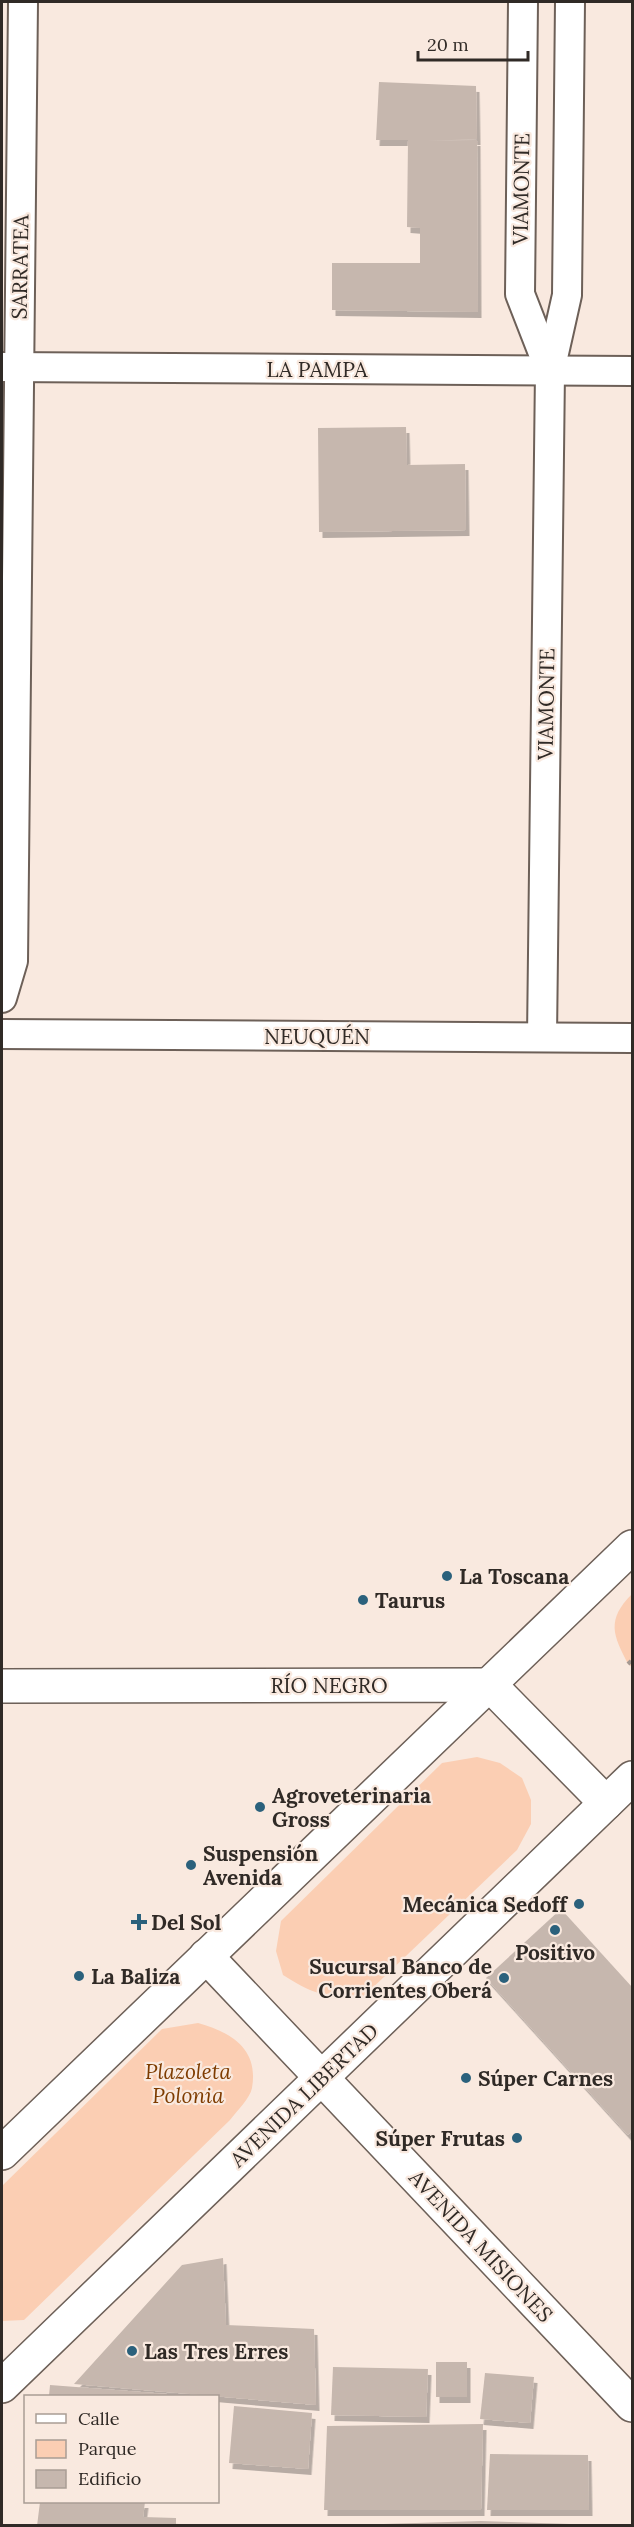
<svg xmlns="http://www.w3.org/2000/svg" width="634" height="2527" font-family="Lora,serif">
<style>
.green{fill:#fbceb3}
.building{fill:#c6b7ae;filter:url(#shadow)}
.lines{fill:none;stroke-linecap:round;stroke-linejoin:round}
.minor-casing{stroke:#6d6058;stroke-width:32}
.tertiary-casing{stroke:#6d6058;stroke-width:36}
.secondary-casing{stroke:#6d6058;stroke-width:36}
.path{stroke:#a59992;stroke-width:4;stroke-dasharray:4.5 3;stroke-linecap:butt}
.minor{stroke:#fff;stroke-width:28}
.tertiary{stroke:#fff;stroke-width:33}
.secondary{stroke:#fff;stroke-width:33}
.poi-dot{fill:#2b617c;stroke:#f9e9df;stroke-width:2}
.labels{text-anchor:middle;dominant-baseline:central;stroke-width:4.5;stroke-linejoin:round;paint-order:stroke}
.street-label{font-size:21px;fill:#302a26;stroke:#f9e9df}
.poi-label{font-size:21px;font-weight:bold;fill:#302a26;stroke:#f9e9df;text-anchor:start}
.park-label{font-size:21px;font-style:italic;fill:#7e3c00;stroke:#f9e9df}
</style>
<defs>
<filter id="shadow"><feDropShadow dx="3.5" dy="6" stdDeviation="0" flood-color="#0004"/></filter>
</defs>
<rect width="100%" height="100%" fill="#f9e9df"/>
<!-- green -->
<g class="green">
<path d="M 632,1594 L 632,1667 L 628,1664 C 613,1635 606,1620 632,1594 Z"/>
<path d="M 477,1757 L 500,1763 L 522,1778 L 531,1800 L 531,1824 L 517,1850 L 364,1996 C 326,1998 315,1995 283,1975 L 276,1951 L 281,1921 L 442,1763 Z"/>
<path d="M 198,2023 C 230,2032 259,2048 252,2088 C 250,2098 237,2111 230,2120 L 24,2320 L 2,2321 L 2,2186 L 162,2029 Z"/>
</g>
<!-- building -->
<g class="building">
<polygon points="379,82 476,86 477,139 425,141 477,140 478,312 332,310 332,263 420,263 420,228 407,227 408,140 376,140"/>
<polygon points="406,427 407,465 465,464 466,530 319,532 318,428"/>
<polygon points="561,1909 632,1987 632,2130 628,2135 486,1978"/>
<polygon points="223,2258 226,2325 314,2329 316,2405 74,2384 182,2265"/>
<rect x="436" y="2362" width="31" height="35"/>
<polygon points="333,2367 428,2369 426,2417 331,2415"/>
<polygon points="485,2373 534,2377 530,2423 480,2419"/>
<polygon points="50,2385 167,2394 167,2396 49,2396"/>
<polygon points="234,2406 312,2413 308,2469 229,2463"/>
<polygon points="483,2424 481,2510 324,2510 327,2426"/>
<polygon points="490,2454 588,2455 589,2510 487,2510"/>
<polygon points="40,2502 145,2502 143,2517 176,2518 176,2526 37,2526"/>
<polygon points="481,2521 570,2524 570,2526 383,2526 383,2524"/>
</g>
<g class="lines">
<!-- minor casing -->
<g class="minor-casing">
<g id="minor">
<polyline points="523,2 520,294 550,371"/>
<polyline points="2,367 632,371"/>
<polyline points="2,998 13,961 23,2"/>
<polyline points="2,1034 632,1038"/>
<polyline points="542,1037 550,371 567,295 570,2"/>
</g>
</g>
<!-- tertiary casing -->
<g class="tertiary-casing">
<polyline id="tertiary" points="2,1686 490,1685 606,1803"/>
</g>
<!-- secondary casing -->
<g class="secondary-casing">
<g id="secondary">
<polyline points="206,1956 632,2405"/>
<polyline points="2,2153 632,1547"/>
<polyline points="2,2386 632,1778"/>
</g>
</g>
<!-- path -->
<polyline class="path" points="628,1664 632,1660"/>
<!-- minor -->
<use href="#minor" class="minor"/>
<!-- tertiary -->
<use href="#tertiary" class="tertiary"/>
<!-- secondary -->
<use href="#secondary" class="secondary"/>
</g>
<!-- markers -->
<g class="poi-dot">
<circle cx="447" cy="1576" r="6"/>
<circle cx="363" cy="1600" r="6"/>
<circle cx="260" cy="1807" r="6"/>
<circle cx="191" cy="1865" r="6"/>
<circle cx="579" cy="1904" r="6"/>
<path d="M136 1913h6v6h6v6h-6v6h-6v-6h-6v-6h6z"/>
<circle cx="555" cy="1930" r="6"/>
<circle cx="79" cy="1976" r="6"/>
<circle cx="504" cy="1978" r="6"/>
<circle cx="466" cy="2078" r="6"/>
<circle cx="517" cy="2138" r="6"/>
<circle cx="132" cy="2351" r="6"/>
</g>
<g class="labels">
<!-- street labels -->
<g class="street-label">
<text transform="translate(521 189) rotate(-89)">VIAMONTE</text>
<text transform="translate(20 267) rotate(-89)">SARRATEA</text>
<text x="317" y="369">LA PAMPA</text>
<text transform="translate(546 704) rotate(-89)">VIAMONTE</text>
<text x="317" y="1036">NEUQUÉN</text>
<text x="329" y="1685">RÍO NEGRO</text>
<text transform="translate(304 2095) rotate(-44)">AVENIDA LIBERTAD</text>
<text transform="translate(481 2246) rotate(47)">AVENIDA MISIONES</text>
</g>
<!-- poi labels -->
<g class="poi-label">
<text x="459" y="1576">La Toscana</text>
<text x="375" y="1600">Taurus</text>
<text x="272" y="1795">Agroveterinaria<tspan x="272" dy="24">Gross</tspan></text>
<text x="203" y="1853">Suspensión<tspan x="203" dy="24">Avenida</tspan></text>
<text x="567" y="1904" text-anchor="end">Mecánica Sedoff</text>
<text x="151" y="1922">Del Sol</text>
<text x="555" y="1952" text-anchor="middle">Positivo</text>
<text x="492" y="1966" text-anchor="end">Sucursal Banco de<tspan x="492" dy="24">Corrientes Oberá</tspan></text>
<text x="91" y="1976">La Baliza</text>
<text x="478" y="2078">Súper Carnes</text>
<text x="505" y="2138" text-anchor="end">Súper Frutas</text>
<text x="144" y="2351">Las Tres Erres</text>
</g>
<!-- park labels -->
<g class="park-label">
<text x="188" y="2071">Plazoleta<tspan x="188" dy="24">Polonia</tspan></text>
</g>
</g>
<!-- border -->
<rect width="634" height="2527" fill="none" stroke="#302a26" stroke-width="6"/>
<!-- legend -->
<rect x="24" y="2395" width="195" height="108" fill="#f9e9df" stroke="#a99d95" stroke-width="1.5"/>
<rect x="36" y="2414" width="30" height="9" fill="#ffffff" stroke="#a99d95" stroke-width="1.5"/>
<text x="78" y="2425" font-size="18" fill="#302a26">Calle</text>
<rect x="36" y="2440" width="30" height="18" fill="#fbceb3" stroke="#a99d95" stroke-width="1.5"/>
<text x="78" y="2455" font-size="18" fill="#302a26">Parque</text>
<rect x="36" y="2470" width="30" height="18" fill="#c6b7ae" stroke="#a99d95" stroke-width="1.5"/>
<text x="78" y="2485" font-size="18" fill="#302a26">Edificio</text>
<!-- scale -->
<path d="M418 51v9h110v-9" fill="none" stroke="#302a26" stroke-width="3"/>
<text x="427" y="51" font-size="18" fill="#302a26" stroke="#f9e9df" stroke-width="4.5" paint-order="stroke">20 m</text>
</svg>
